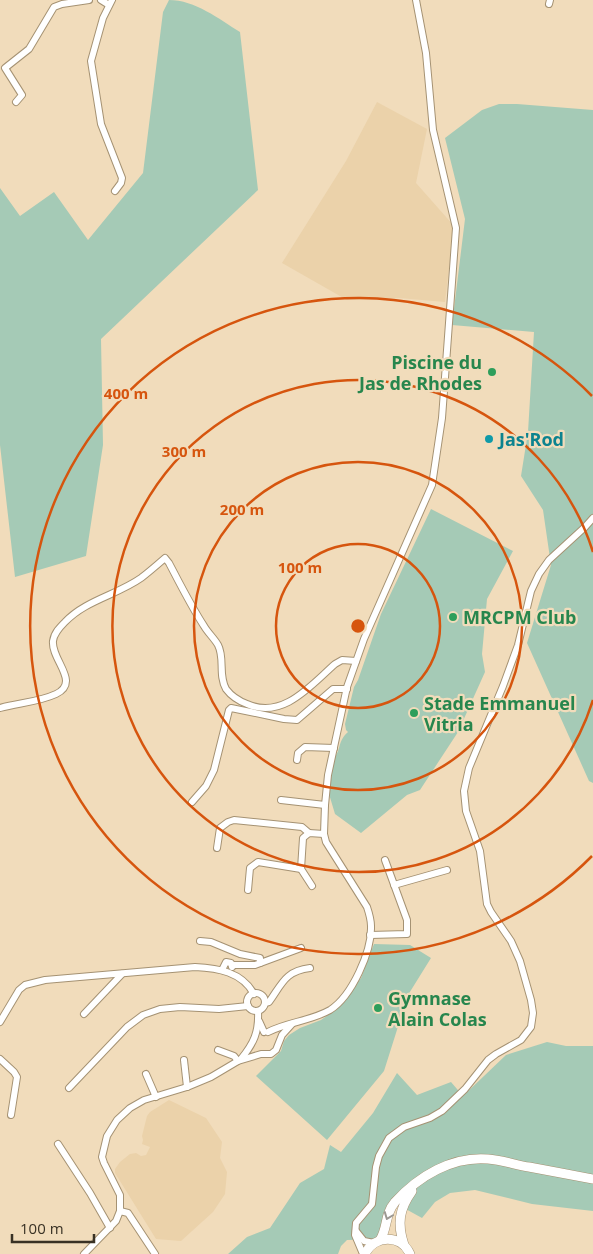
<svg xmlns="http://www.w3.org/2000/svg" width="593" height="1254" font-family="'Open Sans',sans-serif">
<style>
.built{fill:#ebd2aa}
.green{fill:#a5cab6}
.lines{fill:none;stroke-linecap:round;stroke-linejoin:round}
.street-casing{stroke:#a59273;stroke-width:8}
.secondary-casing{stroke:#a59273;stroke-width:10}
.street{stroke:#fff;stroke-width:6}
.secondary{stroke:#fff;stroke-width:9}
.oneway{stroke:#9c9892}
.ring{fill:none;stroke:#d6550e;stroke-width:2.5}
.leisure-dot{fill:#2e9e5b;stroke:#f1dcbb;stroke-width:2}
.culture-dot{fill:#0f9aa8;stroke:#f1dcbb;stroke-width:2}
.labels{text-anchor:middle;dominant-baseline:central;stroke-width:4.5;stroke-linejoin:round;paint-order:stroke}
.leisure-label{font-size:18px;font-weight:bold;fill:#27864d;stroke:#f1dcbb;text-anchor:start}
.culture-label{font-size:18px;font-weight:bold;fill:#0d838f;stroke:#f1dcbb;text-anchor:start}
.centre{fill:#d6550e;stroke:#f1dcbb;stroke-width:2.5}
.ring-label{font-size:15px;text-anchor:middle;font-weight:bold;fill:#d6550e;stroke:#f1dcbb;stroke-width:4.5;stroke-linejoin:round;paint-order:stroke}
</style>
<rect width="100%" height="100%" fill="#f1dcbb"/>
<!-- built -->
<g class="built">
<polygon points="377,102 427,129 416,183 454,226 445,302 399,298 347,300 282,263 346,161"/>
<polygon points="169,1100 206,1118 222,1142 220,1158 227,1172 225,1194 213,1212 181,1241 156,1239 115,1173 115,1169 120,1162 130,1154 136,1153 141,1156 146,1155 150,1147 142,1144 143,1140 142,1136 147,1116 150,1112"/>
</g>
<!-- green -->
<g class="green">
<path d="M 169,0 C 195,0 219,19 240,32 L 258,190 L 101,339 L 103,445 L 86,556 L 15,577 L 0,445 L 0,188 L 20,216 L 54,192 L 88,240 L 143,173 L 163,12 Z"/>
<polygon points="499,104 517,104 593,110 593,783 589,781 527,643 551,565 543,510 521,476 528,432 534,332 452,325 465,219 445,138 482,110"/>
<path d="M 431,509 L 513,551 L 487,599 L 482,654 L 485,672 L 458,732 L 420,790 L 407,795 L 361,833 L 335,814 L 329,794 L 334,758 C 342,748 337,742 348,732 L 346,730 L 345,724 L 354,687 L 358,680 L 381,614 Z"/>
<polygon points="374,944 410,945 431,958 408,995 384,1071 327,1140 256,1076 281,1051 284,1041 289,1035 300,1028 321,1020 337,1009 361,978"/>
<polygon points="547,1042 566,1046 593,1046 593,1211 532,1204 475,1190 450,1193 435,1202 422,1218 393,1202 382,1231 376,1239 347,1240 341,1246 338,1254 228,1254 247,1237 270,1228 300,1183 324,1169 330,1145 341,1152 373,1113 397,1073 417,1095 451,1082 463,1096 506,1055"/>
</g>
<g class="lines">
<!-- street casing -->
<g class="street-casing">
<g id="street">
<polyline points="101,0 109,5"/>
<polyline points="112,0 103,18 91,61 101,124 122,178 121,183 115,191"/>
<polyline points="549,4 550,0"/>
<polyline points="16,102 22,95 5,68 29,49 54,7 62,4 89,0"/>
<path d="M 0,708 C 18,703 39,702 56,694 C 81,682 51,660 53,641 C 54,633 60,627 65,622 C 86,600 117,595 141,578 C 149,572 157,565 165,558 L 169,563 C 180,584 191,606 204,626 C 208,633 214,638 218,645 C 225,658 218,675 226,689 C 232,697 239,701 247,704 C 283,720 311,685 335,664 L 342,660 L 356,661"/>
<polyline points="297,760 298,753 305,747 334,748"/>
<polyline points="281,800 325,805"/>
<polyline points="192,802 206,786 214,770 229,710 231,708 284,719 297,720 333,689 347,689"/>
<polyline points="217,848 220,828 228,822 234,820 302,827 309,833"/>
<polyline points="394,885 447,870"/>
<polyline points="312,886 301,869 303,838 309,833 324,834"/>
<polyline points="248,890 250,868 258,862 301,869"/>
<polyline points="370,935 407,934 407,920 385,860"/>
<polyline points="200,941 211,942 240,954 260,958 260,963"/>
<polyline points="233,965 255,965 301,948"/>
<polyline points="222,970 226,962 231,963 232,967"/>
<circle cx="256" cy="1002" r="9"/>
<path d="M 265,1003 L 269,1002 C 282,984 285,971 310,968"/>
<polyline points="84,1014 122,974"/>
<polyline points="259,1021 264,1032"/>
<path d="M 0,1022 L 19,990 L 25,985 L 45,980 L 195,967 C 218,968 242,972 254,994"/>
<path d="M 268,1032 C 287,1022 311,1021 330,1010 C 352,996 372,951 371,926 C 371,919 369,913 367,907 L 326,842 L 324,834 L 325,805 L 328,775 L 347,687 L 364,639 L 432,485 L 442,418 L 456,228 L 433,130 L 426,53 L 416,0"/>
<polyline points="218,1050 234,1056 238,1061"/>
<polyline points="0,1059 14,1072 17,1077 11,1115"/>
<path d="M 241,1059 C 254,1043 259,1032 258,1011"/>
<polyline points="184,1060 187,1087"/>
<polyline points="146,1074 156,1097"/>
<polyline points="69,1088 127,1027 143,1015 160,1009 180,1007 219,1009 248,1006"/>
<polyline points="58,1144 90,1193 110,1228"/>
<polyline points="120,1211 128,1213 155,1254"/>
<polyline points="356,1231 364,1241 374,1243"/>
<polyline points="84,1254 116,1221 120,1211 120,1195 104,1163 102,1157 107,1136 117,1120 130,1108 144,1100 187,1087 211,1077 238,1061 261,1054 271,1054 276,1050 282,1035 292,1024"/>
<polyline points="363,1254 355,1235 356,1223 372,1204 376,1167 379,1156 389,1138 404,1127 430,1118 442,1111 465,1089 488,1060 496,1054 521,1040 531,1027 533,1013 531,1000 520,961 511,941 491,912 487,904 480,851 466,811 464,791 469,768 503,686 518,645 531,591 539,574 549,560 585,527 593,518"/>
</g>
</g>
<!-- secondary casing -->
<g class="secondary-casing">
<g id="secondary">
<path d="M 380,1240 C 388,1228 384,1215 395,1202 C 419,1176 452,1156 488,1159 C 502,1160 516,1165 529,1167 C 550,1171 572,1175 593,1179"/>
<path d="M 404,1245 C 397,1224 399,1209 412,1191"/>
<path d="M 365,1254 C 374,1235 401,1234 410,1254"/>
</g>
</g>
<!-- street -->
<use href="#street" class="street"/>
<!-- secondary -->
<use href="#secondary" class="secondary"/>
</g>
<!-- one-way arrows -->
<defs><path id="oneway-chevron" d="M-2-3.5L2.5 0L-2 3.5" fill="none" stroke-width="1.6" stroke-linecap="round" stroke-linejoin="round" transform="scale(1.25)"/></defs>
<use class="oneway" href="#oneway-chevron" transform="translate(388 1216) rotate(111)"/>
<!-- distance rings -->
<g class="ring">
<circle cx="358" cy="626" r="82"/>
<circle cx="358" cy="626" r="164"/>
<path d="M593 700A246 246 0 1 1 593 552"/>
<path d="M592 856A328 328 0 1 1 592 396"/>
</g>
<!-- markers -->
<g class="leisure-dot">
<circle cx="492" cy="372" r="5"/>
<circle cx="453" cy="617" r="5"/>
<circle cx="414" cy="713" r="5"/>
<circle cx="378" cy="1008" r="5"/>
</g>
<circle class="culture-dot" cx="489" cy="439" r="5"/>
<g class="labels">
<!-- leisure labels -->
<g class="leisure-label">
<text x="482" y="362" text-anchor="end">Piscine du<tspan x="482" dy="21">Jas de Rhodes</tspan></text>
<text x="463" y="617">MRCPM Club</text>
<text x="424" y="703">Stade Emmanuel<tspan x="424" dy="21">Vitria</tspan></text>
<text x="388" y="998">Gymnase<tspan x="388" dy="21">Alain Colas</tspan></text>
</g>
<!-- culture labels -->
<g class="culture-label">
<text x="499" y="439">Jas'Rod</text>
</g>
</g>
<circle cx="358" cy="626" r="8" class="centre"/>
<g class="ring-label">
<text x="126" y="399">400 m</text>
<text x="184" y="457">300 m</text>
<text x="242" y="515">200 m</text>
<text x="300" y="573">100 m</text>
</g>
<!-- scale -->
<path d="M12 1234v8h82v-8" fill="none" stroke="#393124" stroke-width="2.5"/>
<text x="20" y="1234" font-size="15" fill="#393124" stroke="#f1dcbb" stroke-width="4" paint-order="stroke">100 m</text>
</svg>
